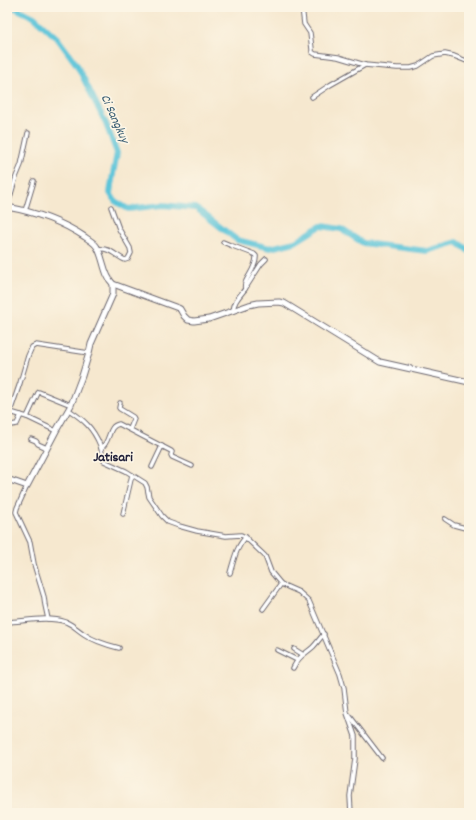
<svg xmlns="http://www.w3.org/2000/svg" width="476" height="820" font-family="Dekko,sans-serif">
<style>
.lines{fill:none;stroke-linecap:round;stroke-linejoin:round}
.river{stroke:#5cc4d9;stroke-width:6}
.street-casing{stroke:#6c676f;stroke-width:5.5}
.secondary-casing{stroke:#6c676f;stroke-width:7}
.street{stroke:#fff;stroke-width:3.5}
.secondary{stroke:#fff;stroke-width:5}
.labels{text-anchor:middle;dominant-baseline:central;stroke-width:3.5;stroke-linejoin:round;paint-order:stroke}
.water-label{font-size:13px;font-style:italic;fill:#365b72;stroke:#fcf5e5}
.quarter-label{font-size:14px;font-weight:bold;fill:#22223b;stroke:#fcf5e5}
</style>
<rect width="100%" height="100%" fill="#fcf5e5"/>
<filter id="ink" filterUnits="userSpaceOnUse"><feTurbulence type="fractalNoise" baseFrequency=".025" numOctaves="2"/><feDisplacementMap in="SourceGraphic" scale="8" xChannelSelector="R" yChannelSelector="G"/><feConvolveMatrix kernelMatrix="1 2 1 2 8 2 1 2 1" color-interpolation-filters="sRGB"/></filter>
<filter id="wash" filterUnits="userSpaceOnUse"><feTurbulence type="fractalNoise" baseFrequency=".012" numOctaves="4" result="noise"/><feDisplacementMap in="SourceGraphic" scale="16" xChannelSelector="R" yChannelSelector="G"/><feGaussianBlur stdDeviation="0.9" result="paint"/><feColorMatrix in="noise" values="0 0 0 0 0 0 0 0 0 0 0 0 0 0 0 0 0 1.4 0 .05"/><feComposite in="paint" operator="in"/></filter>
<g filter="url(#wash)">
<rect width="100%" height="100%" fill="#f6e8cf"/>
<g class="lines">
<!-- river -->
<polyline class="river" points="13,7 34,17 58,39 77,65 106,124 117,153 113,174 110,193 115,201 128,209 162,205 196,208 237,240 270,248 295,242 321,226 341,229 363,243 427,251 457,242 469,251"/>
</g>
</g>
<g filter="url(#ink)">
<g class="lines">
<!-- street casing -->
<g class="street-casing">
<g id="street">
<polyline points="302,7 304,24 310,33 312,49 312,52 315,54 338,57 365,65 397,68 411,68 418,66 433,56 445,54 454,56 469,62"/>
<polyline points="312,97 330,85 365,65"/>
<polyline points="7,207 16,177 21,165 28,133"/>
<polyline points="25,211 34,181"/>
<path d="M 223,242 L 230,245 L 254,254 L 256,256 C 257,270 242,280 245,289 C 239,297 234,301 233,311"/>
<path d="M 98,249 C 109,247 116,256 125,260 L 128,259 L 131,253 L 130,248 L 119,229 L 111,207"/>
<polyline points="245,289 261,264 266,259"/>
<polyline points="120,403 119,408 120,409 133,417 134,419 130,429"/>
<path d="M 69,410 C 84,420 93,428 100,445 C 102,450 102,456 104,461 L 126,471 L 145,483 L 147,487 L 149,497 L 162,516 L 168,522 L 179,526 L 197,531 L 226,536 L 241,535 L 245,537 L 265,556 L 271,572 L 281,584 L 299,592 L 309,601 L 340,674 L 344,688 L 347,713 L 355,736 L 355,759 L 350,796 L 351,813"/>
<polyline points="7,411 27,417 56,431"/>
<polyline points="10,412 20,383 28,356 32,347 36,345 89,353"/>
<polyline points="27,417 38,393 39,392 71,405"/>
<polyline points="7,424 11,425 17,424 21,415"/>
<polyline points="31,439 36,441 38,444 47,448"/>
<path d="M 101,448 C 111,442 107,426 119,424 L 171,451 L 172,452 L 171,455 L 172,457 L 192,466"/>
<polyline points="152,467 162,446"/>
<polyline points="27,486 17,508 16,512 30,542 34,564 44,597 45,605 48,619"/>
<polyline points="123,514 132,475"/>
<polyline points="445,519 454,525 469,529"/>
<path d="M 230,573 C 234,560 236,547 246,537"/>
<polyline points="263,609 281,584"/>
<path d="M 7,622 C 26,621 48,616 66,622 C 73,625 78,630 84,634 C 94,641 107,645 119,648"/>
<polyline points="294,649 302,654"/>
<polyline points="277,650 297,660"/>
<path d="M 293,668 C 299,656 304,655 313,647 C 317,643 320,638 324,634"/>
<polyline points="349,715 382,758"/>
</g>
</g>
<!-- secondary casing -->
<g class="secondary-casing">
<g id="secondary">
<path d="M 7,207 C 35,212 61,221 85,237 C 89,240 94,242 97,247 C 104,258 103,274 113,284 L 178,308 L 180,309 L 184,316 L 188,320 L 194,321 L 209,319 L 249,305 L 258,303 L 279,302 L 284,303 L 289,306 L 380,362 L 469,382"/>
<polyline points="7,479 27,486 56,431 71,405 82,376 89,353 91,344 113,294 113,284"/>
</g>
</g>
<!-- street -->
<use href="#street" class="street"/>
<!-- secondary -->
<use href="#secondary" class="secondary"/>
</g>
</g>
<g class="labels">
<!-- water labels -->
<g class="water-label">
<text transform="translate(114 119) rotate(66)">Ci Sangkuy</text>
</g>
<!-- quarter labels -->
<g class="quarter-label">
<text x="113" y="458">Jatisari</text>
</g>
</g>
<!-- margin -->
<rect width="476" height="820" fill="none" stroke="#fcf5e5" stroke-width="24"/>
</svg>
